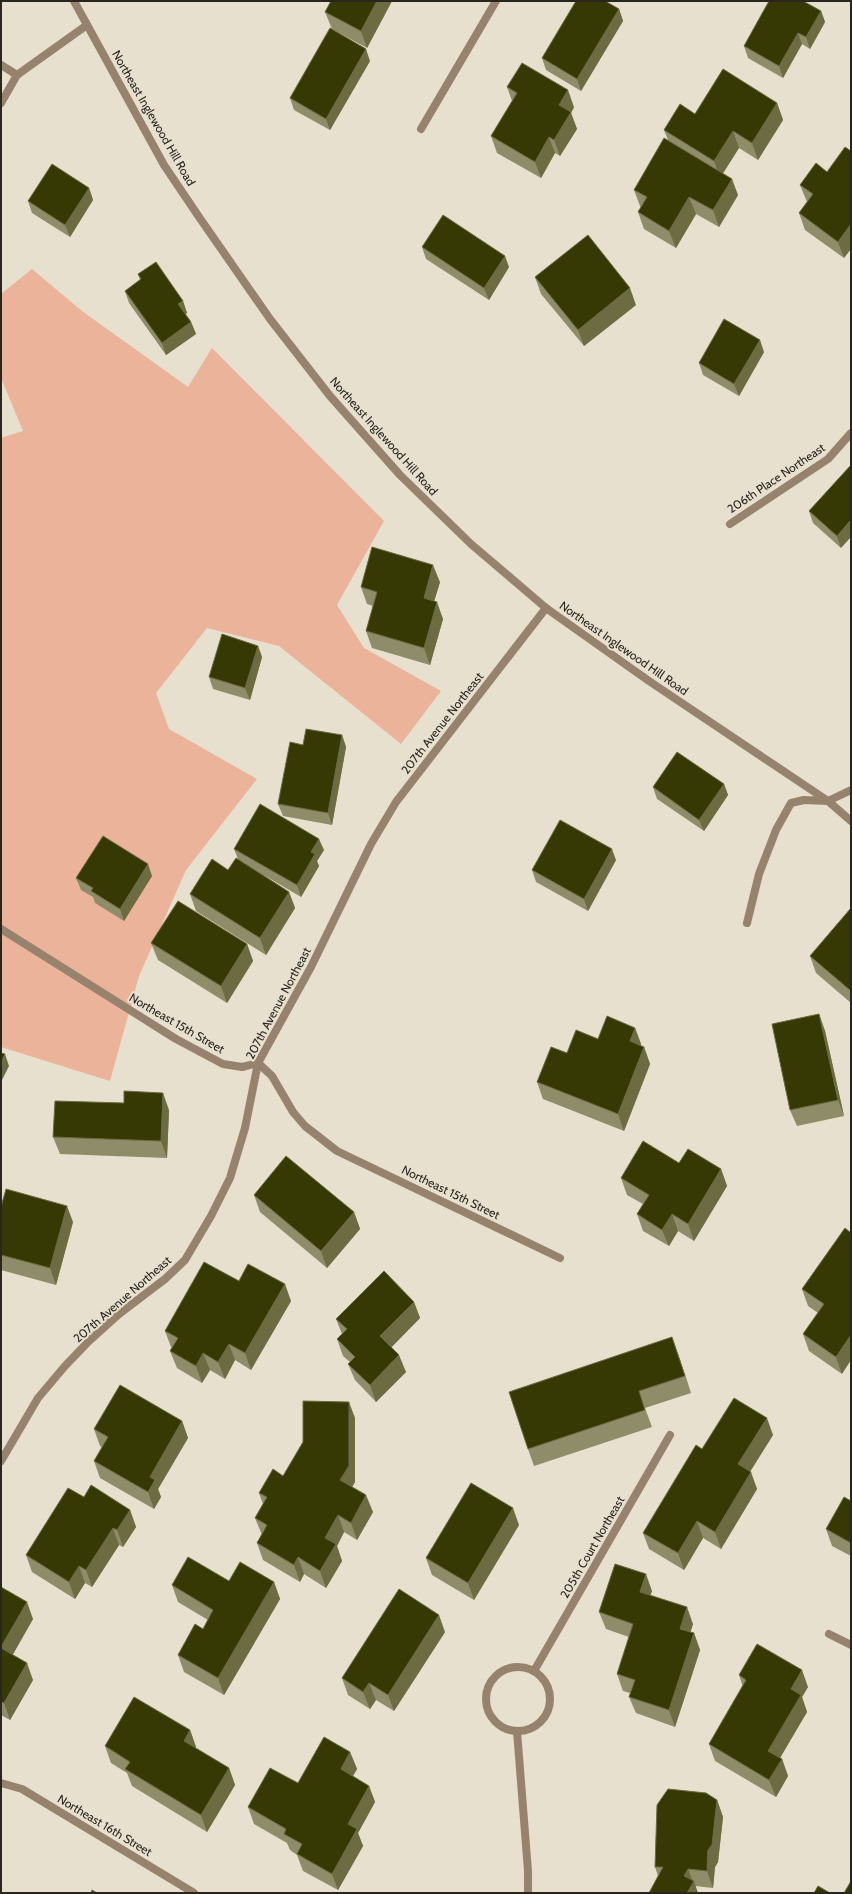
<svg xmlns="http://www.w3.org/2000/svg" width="852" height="1894" font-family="Cabin,sans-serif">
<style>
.green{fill:#ebb399}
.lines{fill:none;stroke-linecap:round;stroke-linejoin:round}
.service{stroke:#97836d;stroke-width:8}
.minor{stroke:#97836d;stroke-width:8}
.tertiary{stroke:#97836d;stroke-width:8}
.wall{fill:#8f8c69}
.shaded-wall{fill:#6c6b41}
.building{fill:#373904;stroke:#6c6b41}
.labels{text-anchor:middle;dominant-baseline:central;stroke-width:4;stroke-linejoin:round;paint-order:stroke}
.street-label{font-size:12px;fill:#292620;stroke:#e7e0ce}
</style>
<rect width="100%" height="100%" fill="#e7e0ce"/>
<!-- green -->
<polygon class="green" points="32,269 82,311 188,387 212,348 384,521 337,605 364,648 441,691 401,744 279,646 207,628 156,693 169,729 257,779 186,870 139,976 110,1081 1,1047 1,438 23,431 1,378 1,294"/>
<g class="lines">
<!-- service -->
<polyline class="service" points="829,1634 851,1645"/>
<!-- minor -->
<g class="minor">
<polyline points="1,65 17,75"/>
<polyline points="1,103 17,75 87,25"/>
<polyline points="421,129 496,1"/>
<polyline points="730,524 828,459 851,433"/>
<polyline points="747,923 759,874 776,830 791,803 804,800 828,801 851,790"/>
<polyline points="1,929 176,1039 223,1064 242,1067 258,1063 272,1076 293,1112 305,1126 337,1151 560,1258"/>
<polyline points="1,1461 38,1398 65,1366 89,1341 119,1314 165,1279 185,1260 211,1216 230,1178 245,1128 258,1063 311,967 371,844 396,802 546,608"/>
<circle cx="518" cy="1699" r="32"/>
<polyline points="534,1671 670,1435"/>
<polyline points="517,1731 528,1871 528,1893"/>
<polyline points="1,1783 22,1789 194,1893"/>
</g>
<!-- tertiary -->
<polyline class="tertiary" points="74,1 164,165 199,217 270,319 330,396 400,475 471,544 546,608 649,681 828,801 851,821"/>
</g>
<!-- wall -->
<g class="wall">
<polygon points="392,1 367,48 332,29 325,12"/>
<polygon points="619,9 623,21 581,91 546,70 542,58"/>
<polygon points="821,11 825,22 810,49 802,44 783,78 748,58 744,46"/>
<polygon points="370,61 330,130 294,110 290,98"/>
<polygon points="507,87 574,107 571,113 577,129 560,156 555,153 541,178 497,153 491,136 512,101"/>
<polygon points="777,103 783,120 758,160 739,148 723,173 738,195 719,227 696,214 676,248 644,229 638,212 641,207 640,206 634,190 668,140 664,130 695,114"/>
<polygon points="816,163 844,258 805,230 799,213 807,202 800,185"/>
<polygon points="89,188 93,200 70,237 32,213 28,201"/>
<polygon points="422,247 509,267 489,300 426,259"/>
<polygon points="138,274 183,301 187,313 185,314 191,322 196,334 166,355 129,303 125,291 140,280"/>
<polygon points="535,277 636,305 584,346 541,294"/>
<polygon points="764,352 739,396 703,375 699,363"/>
<polygon points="851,465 841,548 813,523 809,511"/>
<polygon points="440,582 434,601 443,619 430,665 372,648 366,631 373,606 367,604 361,587"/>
<polygon points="258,646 262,657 250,700 213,689 209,677"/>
<polygon points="342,735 346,747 332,825 283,816 278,804 303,745"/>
<polygon points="724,784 728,795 704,831 657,799 653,787"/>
<polygon points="234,849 324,850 317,861 319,866 301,897 262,874 289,892 295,908 266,955 196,911 190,894 228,870 238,859"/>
<polygon points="616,860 588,911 536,882 532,870"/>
<polygon points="152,876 124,921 95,903 93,897 81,890 76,878"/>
<polygon points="851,908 851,1003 816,973 810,956"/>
<polygon points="151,943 247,944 253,961 227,1003 158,960"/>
<polygon points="819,1014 825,1031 844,1116 797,1126 790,1110"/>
<polygon points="635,1028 641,1044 641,1046 644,1047 650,1064 624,1131 543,1099 537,1082 567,1053 598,1039"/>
<polygon points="124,1103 169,1110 167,1158 60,1154 53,1137"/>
<polygon points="679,1163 721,1169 727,1186 694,1241 678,1231 669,1246 643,1231 637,1214 643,1204 627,1195 621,1178"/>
<polygon points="254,1195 354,1212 360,1229 327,1268 260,1212"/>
<polygon points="1,1207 73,1222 56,1285 1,1270"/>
<polygon points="845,1228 842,1374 809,1351 803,1334 818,1313 808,1306 802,1289"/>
<polygon points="239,1281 291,1301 251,1370 235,1360 225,1379 210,1370 202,1383 177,1368 170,1351 172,1348 171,1347 165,1331"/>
<polygon points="414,1302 420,1318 391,1347 406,1372 376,1402 355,1380 348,1364 350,1362 343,1356 337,1339 342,1334 336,1319"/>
<polygon points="678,1354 691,1393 645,1408 652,1427 534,1466 528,1449"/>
<polygon points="355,1418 355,1482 352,1487 373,1512 357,1540 344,1532 337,1546 342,1561 326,1588 304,1574 300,1582 263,1560 257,1543 262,1535 255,1518 263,1504 259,1493 283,1476"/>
<polygon points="182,1421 188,1438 158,1489 161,1497 154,1509 100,1478 94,1461 102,1447 100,1446 94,1429"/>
<polygon points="773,1435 750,1472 757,1489 721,1549 703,1538 684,1570 649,1549 643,1533 702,1449"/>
<polygon points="84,1497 130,1510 136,1527 123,1547 119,1545 92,1587 85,1583 75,1599 32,1572 26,1555"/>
<polygon points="851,1501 851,1556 832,1546 826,1529"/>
<polygon points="519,1525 474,1600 432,1575 426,1558"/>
<polygon points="229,1581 274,1582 280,1599 224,1695 184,1672 178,1655 203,1629 208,1620 178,1602 172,1585"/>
<polygon points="1,1587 33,1619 12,1655 33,1680 10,1720 1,1715"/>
<polygon points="652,1591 650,1595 693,1624 690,1632 694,1633 700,1650 675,1727 636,1713 629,1697 630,1693 623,1691 617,1674 629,1637 606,1629 599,1612"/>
<polygon points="445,1632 394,1711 376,1700 370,1709 348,1695 342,1678"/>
<polygon points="739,1675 808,1687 802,1697 807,1712 780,1758 782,1759 788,1776 776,1797 715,1761 709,1744 743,1687"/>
<polygon points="190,1730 196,1747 196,1748 229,1768 235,1785 207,1832 132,1786 127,1773 111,1763 105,1746"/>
<polygon points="350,1752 357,1769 353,1776 369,1786 375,1802 358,1833 363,1846 338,1890 303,1871 297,1855 290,1850 287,1843 254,1824 248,1807 298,1783"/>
<polygon points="717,1800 723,1817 718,1862 715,1867 713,1888 695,1886 698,1893 649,1893 658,1876 655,1867"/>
</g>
<!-- shaded-wall -->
<g class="shaded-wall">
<polygon points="377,1 392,1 367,48 361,31"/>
<polygon points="619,9 623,21 581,91 577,79"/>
<polygon points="821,11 825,22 810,49 806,37"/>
<polygon points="798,33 802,44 783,78 779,66"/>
<polygon points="366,49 370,61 330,130 326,119"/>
<polygon points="568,90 574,107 571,113 577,129 560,156 554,140 559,105"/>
<polygon points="777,103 783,120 758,160 752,143"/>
<polygon points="733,131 739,148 720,178 714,161"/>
<polygon points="549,137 555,153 541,178 535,162"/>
<polygon points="732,179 738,195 719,227 713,210"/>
<polygon points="89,188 93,200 70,237 65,225"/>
<polygon points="689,197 696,214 676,248 669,231"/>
<polygon points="851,224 851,249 844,258 838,242"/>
<polygon points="505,256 509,267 489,300 484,288"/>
<polygon points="630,288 636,305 584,346 578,330"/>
<polygon points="183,301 187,313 183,316 178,304"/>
<polygon points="191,322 196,334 166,355 162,343"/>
<polygon points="760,340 764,352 739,396 734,384"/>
<polygon points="851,520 851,537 841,548 837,536"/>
<polygon points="433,565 440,582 430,615 424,598"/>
<polygon points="437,602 443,619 430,665 424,648"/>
<polygon points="258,646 262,657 250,700 245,688"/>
<polygon points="342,735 346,747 332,825 328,813"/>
<polygon points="724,784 728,795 704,831 699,820"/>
<polygon points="319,839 324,850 317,861 319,866 301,897 297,885 311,852"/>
<polygon points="612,849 616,860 588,911 584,899"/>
<polygon points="148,864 152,876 124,921 120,909"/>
<polygon points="289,892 295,908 266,955 260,938"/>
<polygon points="247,944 253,961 227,1003 221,986"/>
<polygon points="819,1014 825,1031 844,1116 838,1100"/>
<polygon points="635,1028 641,1044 636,1058 630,1041"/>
<polygon points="644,1047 650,1064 624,1131 618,1114"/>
<polygon points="5,1054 9,1066 1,1082 1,1062"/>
<polygon points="163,1093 169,1110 167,1158 161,1141"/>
<polygon points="721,1169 727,1186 694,1241 688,1224"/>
<polygon points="67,1206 73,1222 56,1285 50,1268"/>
<polygon points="354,1212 360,1229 327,1268 321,1251"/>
<polygon points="672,1214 678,1231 669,1246 662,1230"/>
<polygon points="285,1284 291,1301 251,1370 245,1353"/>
<polygon points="414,1302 420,1318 386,1353 380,1336"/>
<polygon points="851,1335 851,1360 842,1374 836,1357"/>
<polygon points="672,1337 678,1354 691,1393 685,1376"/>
<polygon points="229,1344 235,1360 225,1379 218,1362"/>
<polygon points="203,1353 210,1370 202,1383 196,1366"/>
<polygon points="399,1355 406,1372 376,1402 370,1385"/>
<polygon points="349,1402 355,1418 355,1482 346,1497 340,1480"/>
<polygon points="767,1418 773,1435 744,1481 738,1464"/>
<polygon points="182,1421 188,1438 158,1489 161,1497 154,1509 148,1492 150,1477"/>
<polygon points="751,1472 757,1489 721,1549 715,1532"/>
<polygon points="366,1495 373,1512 357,1540 351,1523"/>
<polygon points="513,1508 519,1525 474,1600 468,1583"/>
<polygon points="130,1510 136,1527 123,1547 117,1530"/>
<polygon points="338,1515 344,1532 337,1546 342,1561 326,1588 320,1571 325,1538"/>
<polygon points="697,1521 703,1538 684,1570 678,1553"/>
<polygon points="113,1528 119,1545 92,1587 86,1570"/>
<polygon points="298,1557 304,1574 300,1582 294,1565"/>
<polygon points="79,1566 85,1583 75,1599 69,1582"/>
<polygon points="646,1574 652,1591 646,1608 640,1592"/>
<polygon points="274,1582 280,1599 224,1695 218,1678"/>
<polygon points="27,1602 33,1619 7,1665 1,1649 1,1647"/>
<polygon points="687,1607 693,1624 686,1646 680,1629"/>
<polygon points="439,1615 445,1632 394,1711 388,1695"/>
<polygon points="694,1633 700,1650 675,1727 669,1710"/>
<polygon points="27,1663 33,1680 10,1720 4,1703"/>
<polygon points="802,1670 808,1687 802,1697 807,1712 774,1768 768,1751 791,1689"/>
<polygon points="369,1683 376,1700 370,1709 363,1692"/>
<polygon points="190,1730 196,1747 190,1757 184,1741"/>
<polygon points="350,1752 357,1769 347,1786 341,1769"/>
<polygon points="782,1759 788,1776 776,1797 769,1780"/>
<polygon points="229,1768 235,1785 207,1832 201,1815"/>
<polygon points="369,1786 375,1802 358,1833 363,1846 338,1890 332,1874 348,1824"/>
<polygon points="717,1800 723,1817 718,1862 715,1867 713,1888 707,1871 708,1850"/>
<polygon points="688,1869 693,1882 694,1881 698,1893 687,1893 684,1876"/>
</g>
<!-- building -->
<g class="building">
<polygon points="331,1 377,1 361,31 325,12"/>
<polygon points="576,1 605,1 619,9 577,79 542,58"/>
<polygon points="769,1 803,1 821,11 806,37 798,33 779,66 744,46"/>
<polygon points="330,28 366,49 326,119 290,98"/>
<polygon points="522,63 568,90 559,105 571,112 554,140 549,137 535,162 491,136 517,93 507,87"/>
<polygon points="723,69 777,103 752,143 733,131 714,161 664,130 680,104 695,114"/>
<polygon points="664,138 732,179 713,210 689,197 669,231 638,212 647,197 634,190"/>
<polygon points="845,147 851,151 851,224 838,242 799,213 813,194 800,185 816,163 827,172"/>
<polygon points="52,164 89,188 65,225 28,201"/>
<polygon points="443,215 505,256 484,288 422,247"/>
<polygon points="588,235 630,288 578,330 535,277"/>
<polygon points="156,262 183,301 178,304 191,322 162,343 125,291 141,279 138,274"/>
<polygon points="724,319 760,340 734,384 699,363"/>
<polygon points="851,465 851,520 837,536 809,511"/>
<polygon points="372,547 433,565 424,598 437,602 424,648 366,631 377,592 361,587"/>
<polygon points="222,634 258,646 245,688 209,677"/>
<polygon points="306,729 342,735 328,813 278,804 290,742 303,745"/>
<polygon points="677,752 724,784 699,820 653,787"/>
<polygon points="260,804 319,839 311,852 315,854 297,885 234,849"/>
<polygon points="560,820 612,849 584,899 532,870"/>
<polygon points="103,836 148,864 120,909 91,891 93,888 76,878"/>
<polygon points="236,858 289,892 260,938 190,894 212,859 228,870"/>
<polygon points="178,901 247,944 221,986 151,943"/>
<polygon points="851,908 851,991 810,956"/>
<polygon points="819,1014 838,1100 790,1110 772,1024"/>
<polygon points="607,1016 635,1028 630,1041 644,1047 618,1114 537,1082 551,1047 567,1053 576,1030 598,1039"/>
<polygon points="1,1053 5,1054 1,1062"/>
<polygon points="124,1091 163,1093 161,1141 53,1137 55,1101 124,1103"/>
<polygon points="643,1141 679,1163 688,1149 721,1169 688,1224 672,1214 662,1230 637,1214 649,1195 621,1178"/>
<polygon points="286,1156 354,1212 321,1251 254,1195"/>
<polygon points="6,1189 67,1206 50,1268 1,1255 1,1207"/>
<polygon points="845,1228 851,1233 851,1335 836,1357 803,1334 824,1304 802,1289"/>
<polygon points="204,1262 239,1281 248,1264 285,1284 245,1353 229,1344 218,1362 203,1353 196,1366 170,1351 178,1338 165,1331"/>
<polygon points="384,1271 414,1302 380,1336 399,1355 370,1385 348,1364 355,1357 337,1339 347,1329 336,1319"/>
<polygon points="672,1337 685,1376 639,1391 645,1410 528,1449 509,1392"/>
<polygon points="120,1385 182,1421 150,1477 155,1480 148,1492 94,1461 108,1437 94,1429"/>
<polygon points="734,1398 767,1418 738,1464 751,1472 715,1532 697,1521 678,1553 643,1533 696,1445 702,1449"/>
<polygon points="303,1401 349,1402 349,1466 340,1480 366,1495 351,1523 338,1515 325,1538 336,1544 320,1571 298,1557 294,1565 257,1543 267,1525 255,1518 267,1497 259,1493 273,1469 283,1476 303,1442"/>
<polygon points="471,1483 513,1508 468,1583 426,1558"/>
<polygon points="91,1485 130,1510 117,1530 113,1528 86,1570 79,1566 69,1582 26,1555 68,1488 84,1497"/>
<polygon points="844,1497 851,1501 851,1543 826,1529"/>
<polygon points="188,1557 229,1581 240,1562 274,1582 218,1678 178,1655 195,1624 203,1629 213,1610 172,1585"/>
<polygon points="615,1564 646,1574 640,1592 687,1607 680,1629 694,1633 669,1710 629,1697 635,1680 617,1674 633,1624 599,1612"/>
<polygon points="1,1587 27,1602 1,1647"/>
<polygon points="399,1589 439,1615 388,1695 369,1683 363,1692 342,1678"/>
<polygon points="757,1644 802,1670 791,1689 801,1695 768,1751 782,1759 769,1780 709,1744 746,1680 739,1675"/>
<polygon points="1,1648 27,1663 4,1703 1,1702"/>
<polygon points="134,1697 190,1730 184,1741 229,1768 201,1815 125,1769 130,1762 105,1746"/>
<polygon points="324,1737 350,1752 341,1769 369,1786 348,1824 357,1829 332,1874 297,1854 302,1844 284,1834 286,1829 248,1807 270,1768 298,1783"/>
<polygon points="668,1789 706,1793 717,1800 712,1845 708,1850 707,1871 688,1869 684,1876 694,1881 687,1893 649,1893 663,1867 655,1867 657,1805"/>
<polygon points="851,1881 851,1893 844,1893"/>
<polygon points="818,1886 830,1893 814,1893"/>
<polygon points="92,1890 97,1893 91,1893"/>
</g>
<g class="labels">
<!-- street labels -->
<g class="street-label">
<text transform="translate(154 118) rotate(60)">Northeast Inglewood Hill Road</text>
<text transform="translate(384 436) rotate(48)">Northeast Inglewood Hill Road</text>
<text transform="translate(776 478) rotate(-34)">206th Place Northeast</text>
<text transform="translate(624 648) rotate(35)">Northeast Inglewood Hill Road</text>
<text transform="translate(442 723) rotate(-52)">207th Avenue Northeast</text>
<text transform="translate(278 1003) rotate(-62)">207th Avenue Northeast</text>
<text transform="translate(177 1023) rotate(30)">Northeast 15th Street</text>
<text transform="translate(451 1192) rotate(26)">Northeast 15th Street</text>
<text transform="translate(122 1299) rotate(-41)">207th Avenue Northeast</text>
<text transform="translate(592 1547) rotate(-60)">205th Court Northeast</text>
<text transform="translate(105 1825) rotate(31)">Northeast 16th Street</text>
</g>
</g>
<!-- border -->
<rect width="852" height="1894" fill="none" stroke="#292620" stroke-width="4"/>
</svg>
